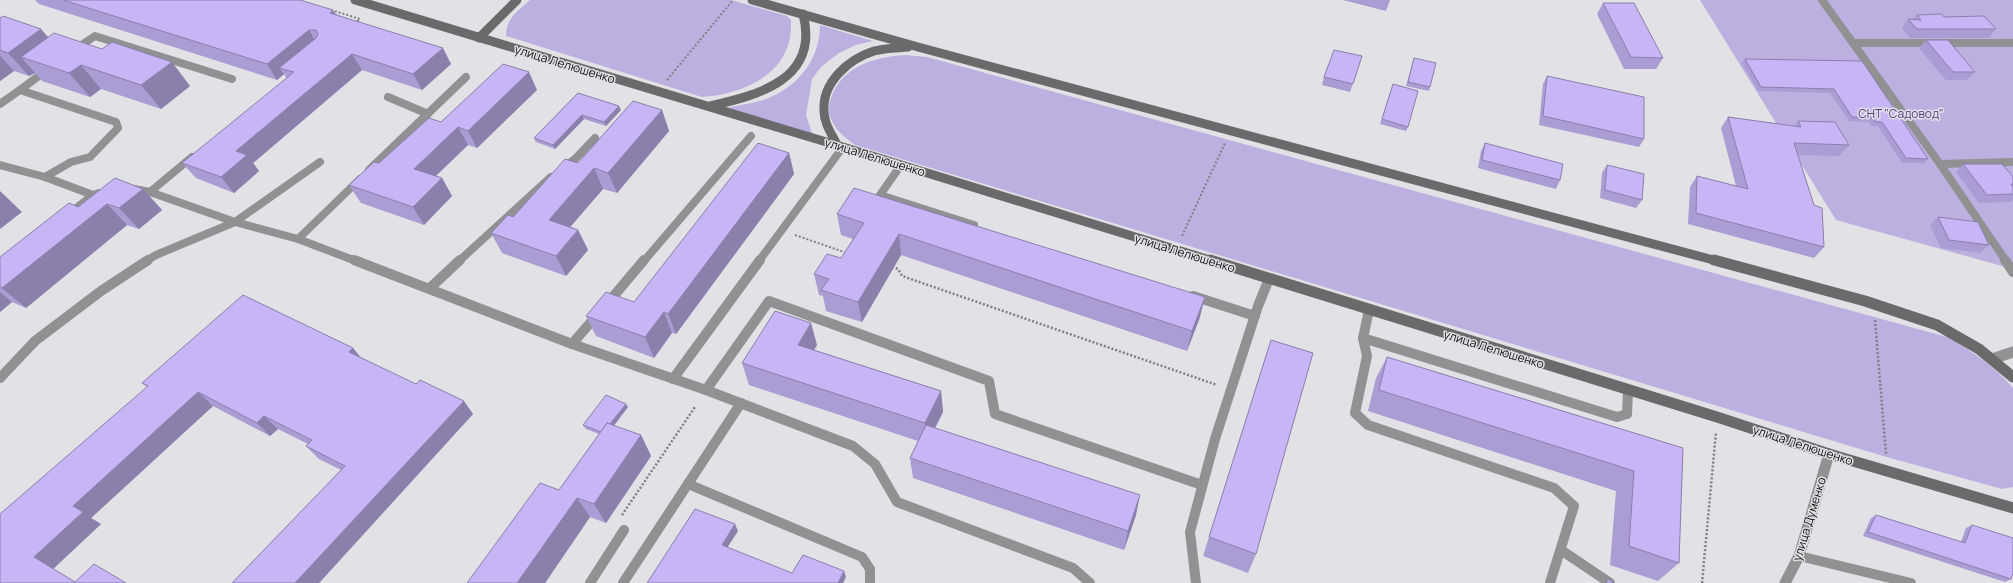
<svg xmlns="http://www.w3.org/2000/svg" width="2013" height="583" font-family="Manrope,sans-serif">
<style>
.green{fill:#bdb0e1}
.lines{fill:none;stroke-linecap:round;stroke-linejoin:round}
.path-far1{stroke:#807f82;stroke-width:2;stroke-dasharray:2 2;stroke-linecap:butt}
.path{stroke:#807f82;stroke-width:2.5;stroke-dasharray:2 2;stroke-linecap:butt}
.lane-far1{stroke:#919092;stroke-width:8}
.lane{stroke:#919092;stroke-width:10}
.street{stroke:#919092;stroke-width:11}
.secondary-far1{stroke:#6a6a6c;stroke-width:9}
.secondary{stroke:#6a6a6c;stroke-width:11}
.wall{fill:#ab9cd4}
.shaded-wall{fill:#8b7fac}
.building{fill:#c7b5f6;stroke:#8b7fac}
.labels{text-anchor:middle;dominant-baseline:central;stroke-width:3;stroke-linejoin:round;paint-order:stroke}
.street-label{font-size:12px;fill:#101011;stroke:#e2e1e5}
.park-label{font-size:12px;fill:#563b87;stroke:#e2e1e5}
</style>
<rect width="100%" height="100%" fill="#e2e1e5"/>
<!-- green -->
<g class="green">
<path d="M 530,0 L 731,0 L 787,16 L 791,20 C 791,30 791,39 787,48 C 775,81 734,95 702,97 L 506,36 C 506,18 518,11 530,0 Z"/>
<polygon points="1700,0 2013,0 2013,269 1836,220"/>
<path d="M 820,25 L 873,41 L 856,45 L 839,53 L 822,66 L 812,79 L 806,115 L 813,136 L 727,108 C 742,104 759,103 773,96 C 801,83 820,57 820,25 Z"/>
<path d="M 905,55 L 927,57 L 1947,337 C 1972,351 1994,366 2013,388 L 2013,487 L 2002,489 L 1883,456 L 855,145 C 846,138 837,132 832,121 C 828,115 828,105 831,98 C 842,66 875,57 905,55 Z"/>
</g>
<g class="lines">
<!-- path-far1 -->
<g class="path-far1">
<polyline points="331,10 360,19 355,23"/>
<polyline points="667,80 733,0"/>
<polyline points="795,235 847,253"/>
<polyline points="1182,236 1225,143"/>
</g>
<!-- path -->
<g class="path">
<polyline points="892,267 898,269 902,276 1217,385"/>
<polyline points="1875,320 1886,454"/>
<polyline points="622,515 695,407"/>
<polyline points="1702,583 1716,432"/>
</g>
<!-- lane-far1 -->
<g class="lane-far1">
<polyline points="1822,0 1940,164 2006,261"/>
<polyline points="1853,43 2013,43"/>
<polyline points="74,50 95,36 232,79"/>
<polyline points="20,90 48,69"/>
<polyline points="388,97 428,114"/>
<polyline points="0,104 20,90 116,122 118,128 90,157 71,162 45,177"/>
<polyline points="1940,164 2013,162"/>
<polyline points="0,165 45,177 93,195"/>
<polyline points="901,165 880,195 974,225"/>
<polyline points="563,168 575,159 595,138"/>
<polyline points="369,170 466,77"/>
<polyline points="134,189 150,192 235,222 298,239 356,261"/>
<polyline points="150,192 192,157"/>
<polyline points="69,214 93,195 99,193"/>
<polyline points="298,239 360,179"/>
<polyline points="146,261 156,255 235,222 320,162"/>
<polyline points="459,261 551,177"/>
<polyline points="644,261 751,136"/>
<polyline points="759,261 843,147"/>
</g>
<!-- lane -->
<g class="lane">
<polyline points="354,260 572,344 706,390 853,446 875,464 897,502 1073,568 1090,583"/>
<polyline points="2005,260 2013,272"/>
<polyline points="430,288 460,260"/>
<polyline points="1193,296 1255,316"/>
<polyline points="607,304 644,260"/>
<polyline points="1363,338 1369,310"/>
<polyline points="572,344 597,315"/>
<polyline points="0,378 35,341 101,291 148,260"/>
<polyline points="673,379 760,260"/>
<polyline points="706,390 769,301 989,381 995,414 1202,485"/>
<polyline points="688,484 862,557 870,569 870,583"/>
<polyline points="1561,550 1610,583"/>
<polyline points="1799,556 1911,583"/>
<polyline points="590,583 624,530"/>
<polyline points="623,583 741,403"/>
<polyline points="1196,583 1190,532 1215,439 1258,306 1269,279"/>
<polyline points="1550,583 1574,506 1554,488 1368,425 1355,413 1367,356 1363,338 1617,417 1627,414 1628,391"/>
</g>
<!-- street -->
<g class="street">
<polyline points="1992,359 2013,352"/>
<polyline points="1785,583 1799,556 1829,454"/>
</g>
<!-- secondary-far1 -->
<g class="secondary-far1">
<polyline points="355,0 843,147 1213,261"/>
<polyline points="752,0 918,47 1717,261"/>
<polyline points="479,38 517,0"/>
<path d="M 710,106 C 759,95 820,79 803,14"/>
<path d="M 837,145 C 832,134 824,124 824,111 C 822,82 849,59 874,51 C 885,48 897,48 908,47"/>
</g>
<!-- secondary -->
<g class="secondary">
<polyline points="1210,260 1717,417 1829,454 2013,508"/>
<polyline points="1714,260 1865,301 1937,325 1979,349 2013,377"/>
</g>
</g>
<!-- wall -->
<g class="wall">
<polygon points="35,0 300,0 336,14 451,64 422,90 362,70 253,163 259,171 234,193 196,178 182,163 287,79 284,74 277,80 39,4"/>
<polygon points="1343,0 1390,0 1386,11"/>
<polygon points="1603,3 1663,58 1656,69 1624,69 1597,14"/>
<polygon points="1917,15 1944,17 1996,29 1989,38 1910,38 1902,28 1908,19 1913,19"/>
<polygon points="0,18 49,37 190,86 161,109 101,89 90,97 42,81 35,73 29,76 14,71 0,81"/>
<polygon points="1926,40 1975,72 1967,80 1946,80 1919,48"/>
<polygon points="1362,56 1350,92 1322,85 1324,77"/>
<polygon points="1414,58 1430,87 1429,91 1406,86"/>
<polygon points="1745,59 1862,61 1928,159 1924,163 1902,163 1878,126 1872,126 1869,122 1849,121 1830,93 1758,91 1742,63"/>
<polygon points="1547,76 1644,139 1639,147 1539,125 1543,84"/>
<polygon points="1393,84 1408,127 1406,131 1380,124"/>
<polygon points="537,90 477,148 468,145 436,176 442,178 452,196 424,225 361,203 349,185 379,163 441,122"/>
<polygon points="578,93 621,110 606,126 584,119 555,149 536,142 534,138"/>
<polygon points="662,110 669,131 617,193 603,189 570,227 578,230 588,250 566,276 502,253 491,233 513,217 578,163"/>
<polygon points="1728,117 1795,126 1798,121 1849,145 1839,156 1797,155 1824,247 1814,258 1688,224 1690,187 1697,176 1736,186 1721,128"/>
<polygon points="1485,143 1560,180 1556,189 1478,168 1481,151"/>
<polygon points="789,153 794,174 676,334 672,333 654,358 596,336 586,316 634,302"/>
<polygon points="1963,164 2013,177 2013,200 2010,202 1979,203 1956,172"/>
<polygon points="1607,165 1642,200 1636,208 1600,198 1602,173"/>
<polygon points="143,189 162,210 139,229 127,225 26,308 12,302 0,312 0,257 78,207"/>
<polygon points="837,214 1200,317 1187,351 901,255 862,322 826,311 823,296 819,295 814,274 841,258 853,239 841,235"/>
<polygon points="1938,217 1989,245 1980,253 1941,248 1930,225"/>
<polygon points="817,345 814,350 941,391 943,412 935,428 1136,515 1124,550 913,478 910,458 918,441 749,385 742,363"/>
<polygon points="353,348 361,358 473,414 319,583 232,583 341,470 319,459 306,446 308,444 278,429 270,436 213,406 91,518 101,524 53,569 75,582 126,583 0,583 147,387 142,383"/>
<polygon points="1387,357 1683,448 1679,563 1658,581 1610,565 1616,491 1368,411 1376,378"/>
<polygon points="1264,362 1256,554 1248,573 1203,556"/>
<polygon points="628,407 614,426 641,435 651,456 606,523 590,517 545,583 467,583 559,490 599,434 586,429 583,425"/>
<polygon points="1876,515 1961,542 1966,528 1972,525 2011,579 2005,582 1863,536 1871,518"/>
</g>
<!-- shaded-wall -->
<g class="shaded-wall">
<polygon points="333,10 343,26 330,13"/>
<polygon points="41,29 62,53 21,57 35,73 29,76 8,53"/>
<polygon points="309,30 318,46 279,68 284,74 277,80 267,64"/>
<polygon points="443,48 451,64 422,90 413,74"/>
<polygon points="352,54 362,70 253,163 259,171 234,193 221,177 236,151"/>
<polygon points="0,56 14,71 0,81"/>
<polygon points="172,62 190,86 161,109 141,85"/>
<polygon points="81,65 101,89 90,97 69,73"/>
<polygon points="529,72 537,90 477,148 468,131"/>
<polygon points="619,106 621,110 606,126 604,122"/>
<polygon points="662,110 669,131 617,193 608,173"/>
<polygon points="582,115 584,119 555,149 553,145"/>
<polygon points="458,127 468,145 425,186 414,169"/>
<polygon points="789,153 794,174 676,334 668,314"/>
<polygon points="594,168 603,189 559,240 549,220"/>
<polygon points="442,178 452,196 424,225 413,207"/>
<polygon points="143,189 162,210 139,229 119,208"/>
<polygon points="0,191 22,212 0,229"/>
<polygon points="107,204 127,225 26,308 2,288"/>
<polygon points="578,230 588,250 566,276 556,256"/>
<polygon points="899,234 901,255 862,322 858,302"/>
<polygon points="0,292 12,302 0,312"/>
<polygon points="1205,297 1200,317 1187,351 1192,331"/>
<polygon points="664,312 672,333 654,358 645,337"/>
<polygon points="811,323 817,345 804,367 798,345"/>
<polygon points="353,348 364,362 349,352"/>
<polygon points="941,391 943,412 927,444 925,423"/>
<polygon points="198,392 213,406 91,518 101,524 53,569 34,557 73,506"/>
<polygon points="464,401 473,414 319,583 295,583"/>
<polygon points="626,404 628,407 605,436 603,433"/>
<polygon points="264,416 278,429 270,436 257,423"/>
<polygon points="641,435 651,456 606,523 594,504"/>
<polygon points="1140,495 1136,515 1124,550 1128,531"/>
<polygon points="577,498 590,517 545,583 517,583"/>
<polygon points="735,524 738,531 725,551 722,545"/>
<polygon points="844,571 846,577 843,583 838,583"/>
</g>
<!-- building -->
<g class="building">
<polygon points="63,0 300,0 333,10 330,13 443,48 413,74 352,54 236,151 247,155 221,177 182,163 294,72 279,68 316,38 318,34 316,30 309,30 267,64"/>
<polygon points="1603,3 1634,3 1663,58 1631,57"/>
<polygon points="1941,14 1944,17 1984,16 1996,29 1917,29 1908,19 1921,20 1917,15"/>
<polygon points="3,16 41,29 8,53 0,50 0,18"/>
<polygon points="54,33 102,49 112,42 172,62 141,85 81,65 69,73 21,57"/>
<polygon points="1926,40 1948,40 1975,72 1953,72"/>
<polygon points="1334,50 1362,56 1353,84 1324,77"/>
<polygon points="1414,58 1436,63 1430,87 1408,82"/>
<polygon points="1745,59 1862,61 1928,159 1906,158 1882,122 1876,122 1873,118 1852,117 1834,89 1761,87"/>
<polygon points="503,64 529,72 468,131 458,127 414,169 442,178 413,207 349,185 374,162 379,163 429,118 441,122"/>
<polygon points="1547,76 1644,97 1644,139 1543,116"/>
<polygon points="1393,84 1418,91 1408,127 1382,119"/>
<polygon points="578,93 619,106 604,122 582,115 553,145 534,138"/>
<polygon points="633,101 662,110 608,173 594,168 549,220 578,230 556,256 491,233 508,215 513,217 565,159 578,163"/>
<polygon points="1728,117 1801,127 1798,121 1835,122 1849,145 1794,143 1814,205 1822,208 1824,247 1696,213 1697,176 1748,189"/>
<polygon points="758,143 789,153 668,314 664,312 645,337 586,316 606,292 634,302"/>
<polygon points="1485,143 1563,164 1560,180 1482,160"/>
<polygon points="1963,164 2002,164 2013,177 2013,184 2011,184 2013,187 2013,194 1987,195"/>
<polygon points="1607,165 1644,174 1642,200 1605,190"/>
<polygon points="115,178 143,189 119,208 107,204 2,288 0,287 0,257 69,203 78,207"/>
<polygon points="854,188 1205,297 1192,331 899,234 858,302 821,290 829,279 814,274 827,254 841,258 864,223 837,214"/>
<polygon points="1938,217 1978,222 1989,245 1949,240"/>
<polygon points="243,295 353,348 349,352 416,384 420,380 464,401 295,583 232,583 345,466 306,446 312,440 264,416 257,423 198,392 73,506 83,512 34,557 75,582 94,564 126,583 0,583 0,514 148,386 142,383"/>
<polygon points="775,311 811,323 798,345 941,391 925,423 742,363"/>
<polygon points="1271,340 1313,353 1256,554 1209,537"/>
<polygon points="1387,357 1683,448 1679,563 1629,546 1634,471 1379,390"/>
<polygon points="606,395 626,404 610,424 607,423 601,432 583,425"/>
<polygon points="607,423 641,435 594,504 577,498 517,583 467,583 540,483 559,490"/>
<polygon points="926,425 1140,495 1128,531 910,458"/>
<polygon points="695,509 735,524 722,545 792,573 803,555 844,571 838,583 647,583"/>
<polygon points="1876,515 1965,543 1972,525 2013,538 2013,573 2011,579 1868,532"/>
<polygon points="1608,579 1614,583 1606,583"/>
</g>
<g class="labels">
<!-- street labels -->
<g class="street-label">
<text transform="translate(565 64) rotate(17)">улица Лелюшенко</text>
<text transform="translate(875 157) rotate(17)">улица Лелюшенко</text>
<text transform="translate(1185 253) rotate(17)">улица Лелюшенко</text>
<text transform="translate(1494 349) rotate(17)">улица Лелюшенко</text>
<text transform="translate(1803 445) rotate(18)">улица Лелюшенко</text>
<text transform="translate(1809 519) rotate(-73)">улица Думенко</text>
</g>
<!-- park labels -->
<g class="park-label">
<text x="1901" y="113">СНТ "Садовод"</text>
</g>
</g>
</svg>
